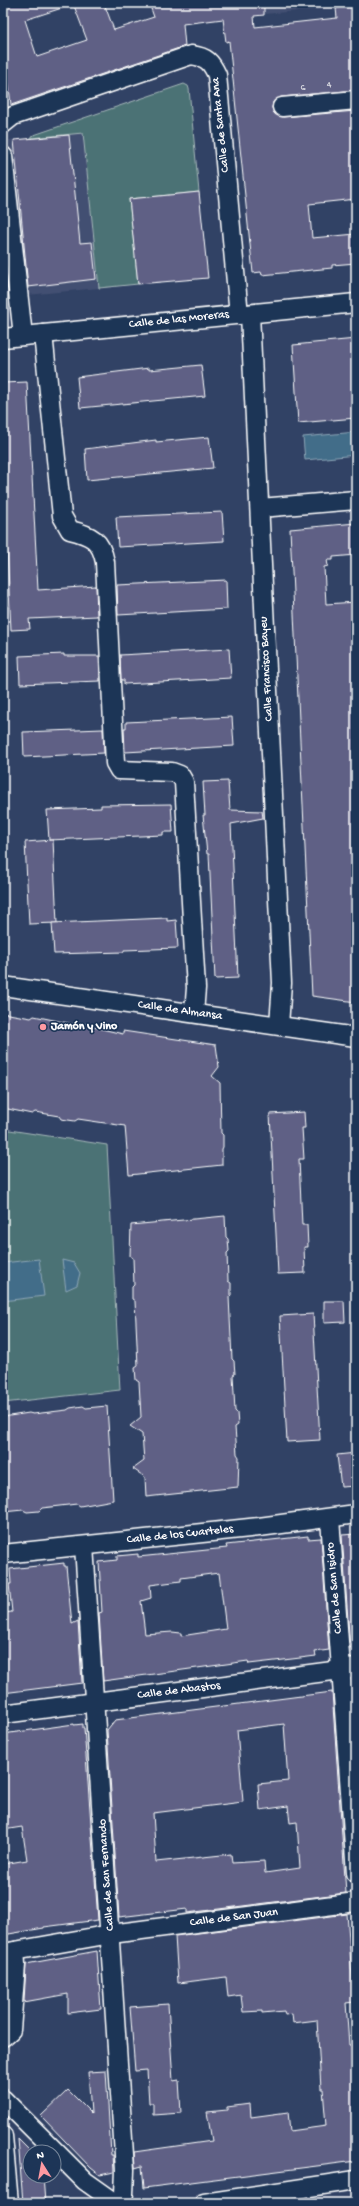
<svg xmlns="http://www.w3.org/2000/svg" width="359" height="2206" font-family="'Gochi Hand',sans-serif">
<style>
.built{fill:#434f72}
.green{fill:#4c7274;stroke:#a6b8ba}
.water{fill:#426d89;stroke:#8ea7b8}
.building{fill:#5f6185;stroke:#fff;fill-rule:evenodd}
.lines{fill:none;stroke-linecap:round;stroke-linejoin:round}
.street-casing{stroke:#fff;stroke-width:21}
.street{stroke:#1d3557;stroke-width:18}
.poi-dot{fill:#ff9aa2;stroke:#1d3557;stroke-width:1.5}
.labels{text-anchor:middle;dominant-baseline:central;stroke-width:3.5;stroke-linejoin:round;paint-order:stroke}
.number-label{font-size:10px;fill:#d7d8e0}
.street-label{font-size:12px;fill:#fff;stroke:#1d3557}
.poi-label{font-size:12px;font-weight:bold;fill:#fff;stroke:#1d3557;text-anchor:start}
</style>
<rect width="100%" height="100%" fill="#314265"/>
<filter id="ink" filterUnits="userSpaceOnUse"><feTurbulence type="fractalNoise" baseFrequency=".025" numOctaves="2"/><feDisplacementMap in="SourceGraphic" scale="8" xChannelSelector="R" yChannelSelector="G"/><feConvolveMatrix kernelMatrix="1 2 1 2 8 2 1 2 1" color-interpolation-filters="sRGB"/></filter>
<g filter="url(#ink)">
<!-- built -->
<g class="built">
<polygon points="263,3 356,3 356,6 264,14"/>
<polygon points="83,132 99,288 27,295 25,292 9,140"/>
</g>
<!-- green -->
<g class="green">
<polygon points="184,84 188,86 189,89 199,192 129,199 138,284 99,288 83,133 31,138 31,136"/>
<polygon points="3,1129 107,1145 120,1390 3,1403"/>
</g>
<!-- water -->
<g class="water">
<polygon points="356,432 356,455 305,460 303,437"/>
<polygon points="39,1259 44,1296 3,1301 3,1263"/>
<polygon points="62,1260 74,1263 80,1273 77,1285 66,1290"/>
</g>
<!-- building -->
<g class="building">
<polygon points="8,3 67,3 68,6 25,20 37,57 87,40 73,3 104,3 114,30 154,17 149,3 264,3 264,15 254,16 255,27 337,18 336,8 356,6 356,90 281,97 273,102 272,108 274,113 283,117 356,111 356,199 309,204 312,238 356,234 356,263 332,265 332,268 262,275 261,272 253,273 229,41 226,42 223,19 183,24 185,46 11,105 5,51 3,52 3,8 9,6"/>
<polygon points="69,135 80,243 92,242 96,279 28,287 14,140"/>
<polygon points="199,192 208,278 138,284 129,199"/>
<polygon points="3,251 7,289 3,289"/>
<polygon points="356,339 356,418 298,423 293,345"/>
<polygon points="201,365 205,396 80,408 77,377 149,368 149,370"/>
<polygon points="27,382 38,590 96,586 97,616 29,619 30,629 11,630 3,467 3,383"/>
<polygon points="209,437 213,468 87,480 85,449 156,440 156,442"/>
<polygon points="222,512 224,541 118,547 116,517"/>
<polygon points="356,523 356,555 333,557 333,560 327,560 328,566 324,567 326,604 356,602 356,1002 312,996 290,529"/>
<polygon points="226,580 227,609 118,615 117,585"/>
<polygon points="229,649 231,678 124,684 124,680 121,680 120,655"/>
<polygon points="64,654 64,656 99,656 100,681 20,684 19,656"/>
<polygon points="232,717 234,746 125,752 124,728 126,728 126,722"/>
<polygon points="103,729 104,753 24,757 23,732"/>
<polygon points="228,781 230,810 262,811 263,818 231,824 238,978 215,979 209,854 207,854 203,815 205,815 203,782"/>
<polygon points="171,804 173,832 163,832 163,835 49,840 47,810 101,808 101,805"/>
<polygon points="53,840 57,923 29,924 25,842"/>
<polygon points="167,918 167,921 176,920 178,948 124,950 124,952 54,954 52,923"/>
<polygon points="3,1013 31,1018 34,1016 73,1024 76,1022 88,1024 89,1026 123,1034 123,1031 216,1045 219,1067 212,1076 220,1083 221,1133 223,1135 223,1147 222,1149 222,1165 129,1175 125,1126 78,1119 75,1121 61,1119 59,1116 35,1112 32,1114 3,1108"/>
<polygon points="304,1112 305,1128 302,1128 304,1159 299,1159 302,1225 307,1225 308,1247 304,1247 305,1273 278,1274 270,1114"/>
<polygon points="225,1216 226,1237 228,1239 229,1251 227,1253 228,1281 231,1283 231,1295 229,1297 232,1359 234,1361 235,1374 233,1375 235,1411 237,1413 238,1425 235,1427 237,1454 239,1457 238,1487 146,1497 145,1477 133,1469 144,1461 142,1434 130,1426 141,1417 139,1382 136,1380 135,1368 138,1366 135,1301 132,1299 132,1287 134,1285 133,1258 130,1256 131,1225"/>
<polygon points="324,1301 344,1301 345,1322 324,1323"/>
<polygon points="313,1314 320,1440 287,1442 280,1316"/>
<polygon points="83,1406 86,1408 107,1406 113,1500 80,1506 77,1504 42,1508 39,1511 27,1512 23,1510 3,1512 3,1417 29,1413 33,1414 67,1410 70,1408"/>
<polygon points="356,1453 356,1486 341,1487 337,1455"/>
<polygon points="356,1534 356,1647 350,1648 342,1535"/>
<path d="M 308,1536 L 308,1539 L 321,1538 L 329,1650 L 315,1652 L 316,1656 L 292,1659 L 249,1664 L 248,1661 L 103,1681 L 99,1613 L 102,1612 L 99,1562 L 117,1560 L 117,1556 L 138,1554 L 138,1557 L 227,1548 L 226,1545 ZM 219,1573 L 226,1629 L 181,1636 L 181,1633 L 172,1632 L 145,1634 L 141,1601 L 151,1598 L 150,1585 L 181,1581 L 181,1578 Z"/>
<polygon points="64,1563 64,1566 66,1566 72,1624 78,1621 82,1683 3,1693 3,1613 12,1612 9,1584 11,1584 10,1569"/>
<polygon points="353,1689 356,1689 356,1730"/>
<path d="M 332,1692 L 346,1893 L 187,1913 L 187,1909 L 119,1917 L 107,1730 L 115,1720 ZM 284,1724 L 288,1781 L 258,1784 L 260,1810 L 288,1806 L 290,1823 L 297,1822 L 300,1868 L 265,1873 L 264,1861 L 232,1863 L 231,1854 L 156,1862 L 153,1813 L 243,1802 L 237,1730 Z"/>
<polygon points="74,1724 74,1725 83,1724 83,1728 84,1728 98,1920 44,1927 44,1928 3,1935 3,1864 27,1860 22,1827 3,1830 3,1734"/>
<polygon points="347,1914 354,2002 346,2003 349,2045 356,2045 356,2161 144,2188 142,2166 135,2168 134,2152 212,2141 207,2112 227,2110 227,2107 250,2104 251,2117 288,2112 290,2131 326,2126 323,2089 321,2089 317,2020 293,2023 292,2014 285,2015 284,2011 262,2013 262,2011 243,2012 241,1995 228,1997 226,1977 178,1983 175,1936"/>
<polygon points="97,1951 101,2009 68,2013 68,1994 24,2002 26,1964"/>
<polygon points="168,2004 173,2081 179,2080 181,2113 153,2115 153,2103 149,2103 147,2070 135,2071 130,2007"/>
<polygon points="106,2071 111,2155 113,2155 114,2172 100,2175 91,2168 41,2116 68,2090 91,2113 88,2072"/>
<polygon points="18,2139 31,2152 30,2176 43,2176 45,2203 23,2203"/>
</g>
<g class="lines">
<!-- street casing -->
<g class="street-casing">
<g id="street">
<polyline points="282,107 356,100"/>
<path d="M 3,124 L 13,116 L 191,55 C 207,57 211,62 217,75 L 239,315"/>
<polyline points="3,156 23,336"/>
<polyline points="250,314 282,983 279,1025"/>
<path d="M 43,334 L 62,516 L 70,530 C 91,535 101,540 105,562 L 115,763 L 119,770 L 172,772 L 180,775 L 184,782 L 196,988 L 194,1013"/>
<polyline points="3,338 356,303"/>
<polyline points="260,508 356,500"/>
<polyline points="3,986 356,1037"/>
<polyline points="330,1519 356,1873"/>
<polyline points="84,1546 125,2170 124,2194 120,2203"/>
<polyline points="3,1554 259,1527 356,1514"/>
<polyline points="3,1714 356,1668"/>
<polyline points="3,1953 111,1934 356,1902"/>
<polyline points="3,2037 11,2030 16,1964 15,1951"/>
<polyline points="3,2099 85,2181 116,2203"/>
<polyline points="3,2136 9,2203"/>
<polyline points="204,2203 356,2180"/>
</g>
</g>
<!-- street -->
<use href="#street" class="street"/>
</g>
</g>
<!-- markers -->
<circle class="poi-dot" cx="43" cy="1027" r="4"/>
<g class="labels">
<!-- number labels -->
<g class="number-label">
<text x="329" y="85">4</text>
<text x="303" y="88">6</text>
</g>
<!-- street labels -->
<g class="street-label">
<text transform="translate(221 125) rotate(-96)">Calle de Santa Ana</text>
<text transform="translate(179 320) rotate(-6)">Calle de las Moreras</text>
<text transform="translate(267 669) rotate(-93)">Calle Francisco Bayeu</text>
<text transform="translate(180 1011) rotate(8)">Calle de Almansa</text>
<text transform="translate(180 1535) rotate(-6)">Calle de los Cuarteles</text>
<text transform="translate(335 1588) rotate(-95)">Calle de San Isidro</text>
<text transform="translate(179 1691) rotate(-7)">Calle de Abastos</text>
<text transform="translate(107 1875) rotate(-94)">Calle de San Fernando</text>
<text transform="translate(234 1918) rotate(-7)">Calle de San Juan</text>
</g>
<!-- poi labels -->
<g class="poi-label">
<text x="51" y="1027">Jamón y Vino</text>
</g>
</g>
<!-- margin -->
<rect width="359" height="2206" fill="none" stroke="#1d3557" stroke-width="16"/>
<rect x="8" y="8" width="343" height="2190" fill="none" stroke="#fff" stroke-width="1.5" filter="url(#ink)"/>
<!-- north arrow -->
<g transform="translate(42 2164) rotate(349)"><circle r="19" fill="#1d3557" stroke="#77869a"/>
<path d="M0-3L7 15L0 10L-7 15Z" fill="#ff9aa2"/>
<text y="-6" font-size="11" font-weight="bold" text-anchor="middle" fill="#ffffff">N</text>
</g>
</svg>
